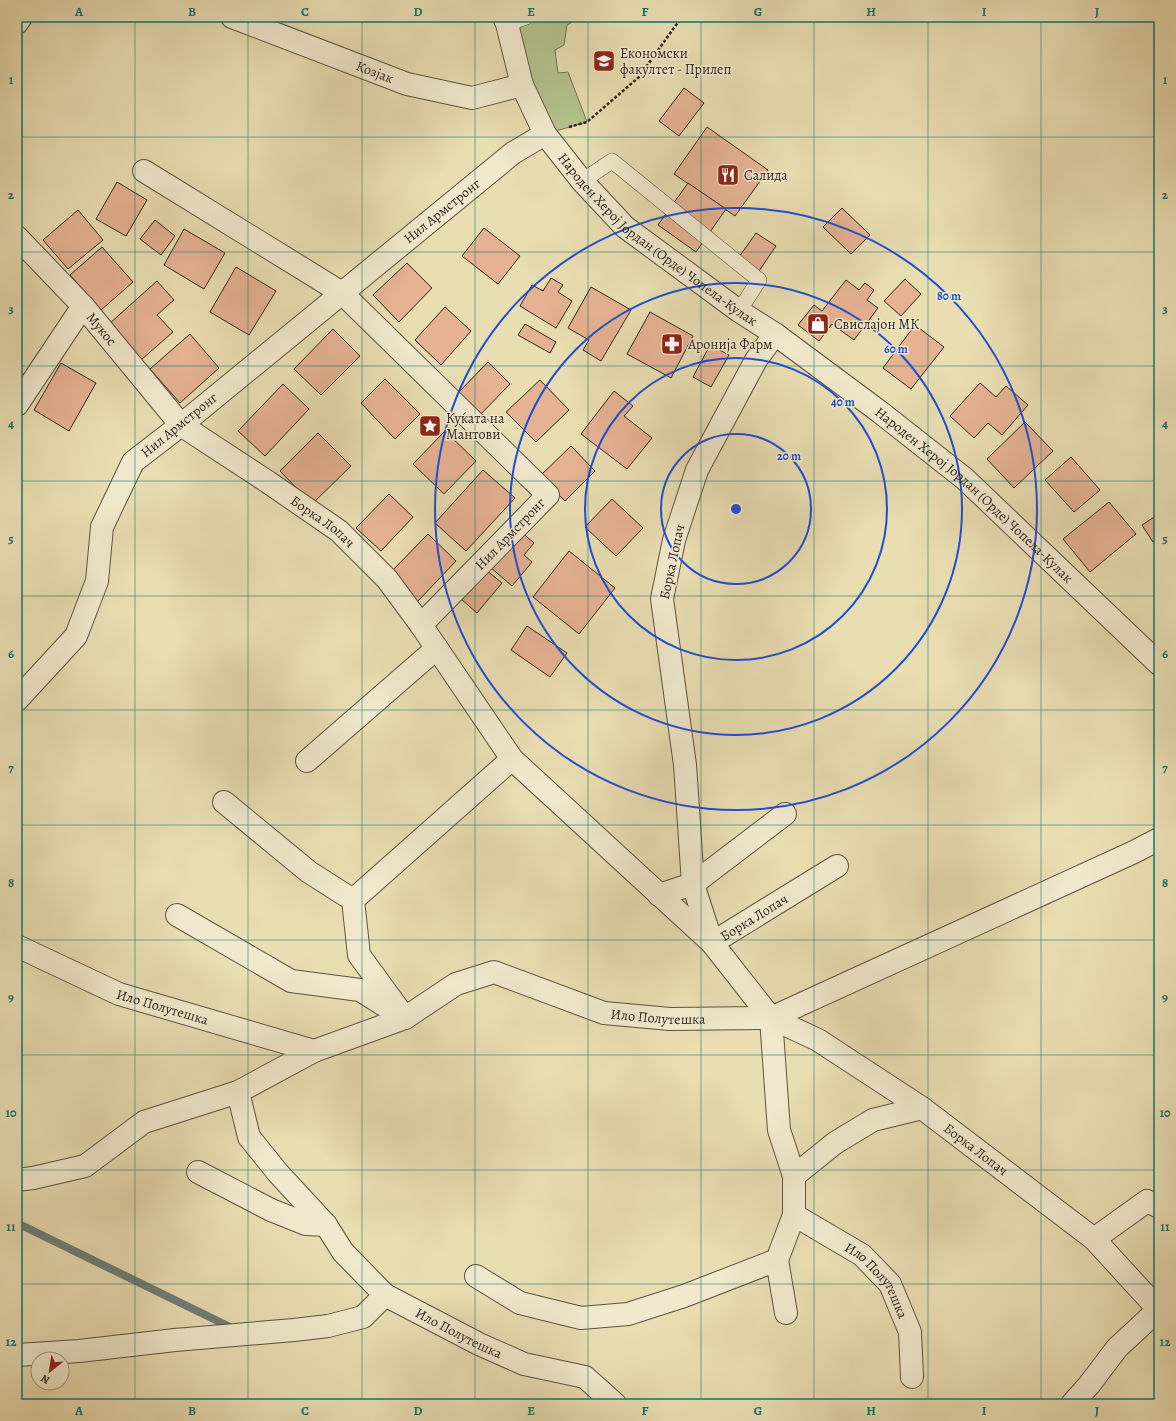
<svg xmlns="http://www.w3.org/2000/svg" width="1176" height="1421" font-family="Alegreya,serif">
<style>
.green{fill:#b4c28e;stroke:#727256}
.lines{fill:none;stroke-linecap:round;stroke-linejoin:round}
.stream{stroke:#707e79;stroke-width:8}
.building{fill:#e5b292;stroke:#2f231e}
.service-casing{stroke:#5e5243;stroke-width:16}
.minor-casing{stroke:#5e5243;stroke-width:24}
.tertiary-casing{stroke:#5e5243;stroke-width:24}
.path{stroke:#2f231e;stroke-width:2.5;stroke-dasharray:3 2;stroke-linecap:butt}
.service{stroke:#f1e9cd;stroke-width:15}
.minor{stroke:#f1e9cd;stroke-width:22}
.tertiary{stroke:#f1e9cd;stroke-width:22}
.grid{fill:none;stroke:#0f766e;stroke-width:1;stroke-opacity:0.55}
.ring{fill:none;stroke:#1d4ed8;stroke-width:2}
.labels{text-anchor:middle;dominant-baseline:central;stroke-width:3;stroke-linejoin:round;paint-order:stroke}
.poi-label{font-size:14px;fill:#2f231e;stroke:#f1e9cd;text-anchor:start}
.street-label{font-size:14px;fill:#2f231e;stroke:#f1e9cd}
.centre{fill:#1d4ed8;stroke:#f1e9cd;stroke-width:2}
.ring-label{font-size:12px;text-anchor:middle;font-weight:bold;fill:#1d4ed8;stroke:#f1e9cd;stroke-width:3;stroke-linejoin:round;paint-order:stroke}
.neatline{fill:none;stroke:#0f766e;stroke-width:1.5}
.grid-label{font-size:13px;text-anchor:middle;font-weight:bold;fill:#0f766e}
</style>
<rect width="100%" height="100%" fill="#e9ddb2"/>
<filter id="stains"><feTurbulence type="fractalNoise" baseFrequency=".005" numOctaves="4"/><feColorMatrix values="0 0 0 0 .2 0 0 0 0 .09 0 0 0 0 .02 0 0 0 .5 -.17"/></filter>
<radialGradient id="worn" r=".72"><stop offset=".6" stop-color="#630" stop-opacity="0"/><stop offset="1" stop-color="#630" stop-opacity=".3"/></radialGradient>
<!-- green -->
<polygon class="green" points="504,17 581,17 567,25 564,45 555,50 558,73 568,72 587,122 545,134"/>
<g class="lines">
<!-- stream -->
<polyline class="stream" points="17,1223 230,1327"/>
</g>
<!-- building -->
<g class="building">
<polygon points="684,88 704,103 679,136 659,121"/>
<polygon points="707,127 768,170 735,216 674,174"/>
<polygon points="117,182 147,200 126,236 96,219"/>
<polygon points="688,183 726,209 696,252 658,225"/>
<polygon points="842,208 870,235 851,254 823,227"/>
<polygon points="78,210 103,240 68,269 43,240"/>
<polygon points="155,220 175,236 161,255 140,239"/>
<polygon points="484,228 520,256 498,284 462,256"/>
<polygon points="184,229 225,253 204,289 164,265"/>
<polygon points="756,233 776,246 759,271 739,257"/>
<polygon points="102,247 133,282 101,310 70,275"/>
<polygon points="407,263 432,288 399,322 373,295"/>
<polygon points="236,267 276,291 249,335 210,312"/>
<polygon points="551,278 563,285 558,292 572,301 556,328 520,306 532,285 543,291"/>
<polygon points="905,279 921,294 901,316 884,301"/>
<polygon points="846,280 859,290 865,283 874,290 867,300 878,308 854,340 832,324 819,341 798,325 814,305 822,311"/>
<polygon points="157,281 174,300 157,315 173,332 141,360 109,324"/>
<polygon points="591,287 631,310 601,361 583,350 589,340 568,328"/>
<polygon points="445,307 471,331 441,365 415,340"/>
<polygon points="650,312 693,336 671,378 627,354"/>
<polygon points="525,324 556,342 550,353 518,335"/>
<polygon points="915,325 944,347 911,389 883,368"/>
<polygon points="333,329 360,356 321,395 294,369"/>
<polygon points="190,334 219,368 180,403 150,369"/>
<polygon points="710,345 729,355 711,387 693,377"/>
<polygon points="488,362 510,384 477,418 455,396"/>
<polygon points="61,363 96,383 69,431 34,410"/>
<polygon points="385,379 420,414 395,439 361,403"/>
<polygon points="540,380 569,410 536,442 506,412"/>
<polygon points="980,383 996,397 1006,386 1028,405 1002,435 988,423 974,438 950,416"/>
<polygon points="283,384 309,409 265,456 238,431"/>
<polygon points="614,391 633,406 624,416 652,438 627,469 581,434"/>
<polygon points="1025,422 1053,451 1014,488 987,459"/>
<polygon points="445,431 476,461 444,494 413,464"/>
<polygon points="318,433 351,466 312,504 280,471"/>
<polygon points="571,446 595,471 565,501 540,476"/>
<polygon points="1071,457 1100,490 1074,512 1045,480"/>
<polygon points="483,470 515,498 466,551 435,523"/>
<polygon points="389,494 413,517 381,551 356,528"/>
<polygon points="612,499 643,528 616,556 585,527"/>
<polygon points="1109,502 1136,534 1090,572 1063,539"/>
<polygon points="1159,514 1159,538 1153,542 1142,525"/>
<polygon points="519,530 534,543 524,555 532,562 512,586 489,566"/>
<polygon points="428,534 456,561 418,601 390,573"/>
<polygon points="569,551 615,588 579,634 533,597"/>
<polygon points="486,570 502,583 477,613 461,599"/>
<polygon points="527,626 567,653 550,677 511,650"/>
</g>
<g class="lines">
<!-- service casing -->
<g class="service-casing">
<g id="service">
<polyline points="507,24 526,17"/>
<polyline points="582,181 612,161 759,280 739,311"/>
</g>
</g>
<!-- minor casing -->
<g class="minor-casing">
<g id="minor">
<path id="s1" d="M 232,17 L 407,84 L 472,98 L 522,85"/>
<polyline points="17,23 21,17"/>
<polyline points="144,171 342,293 548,495 421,625"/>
<path id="s2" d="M 17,237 L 83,306 L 181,425 L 133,462 L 102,527 L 97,581 L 76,636 L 17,700"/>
<path id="s3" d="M 775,334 L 756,360 L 697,470 L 674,540 L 662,599 L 685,765 L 693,884 L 712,943 L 837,866"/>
<polyline points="17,405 83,306"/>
<polyline points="307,761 437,648"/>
<polyline points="224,802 309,872 353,900 359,955 405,1018"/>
<polyline points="659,895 693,884 785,814"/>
<polyline points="353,900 512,759"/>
<polyline points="177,915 291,981 360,990 395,1012"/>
<path id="s4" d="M 17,946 L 119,994 L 314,1051"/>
<path id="s5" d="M 771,1018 L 818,1040 L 922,1108 L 1094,1239 L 1159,1310"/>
<polyline points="771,1018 1134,852 1159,839"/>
<polyline points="198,1172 271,1210 306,1224 326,1225"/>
<polyline points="794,1176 835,1143 873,1120 922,1108"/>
<polyline points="17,1180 33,1178 85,1166 144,1122 238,1092"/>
<path id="s6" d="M 794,1215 L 862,1255 L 890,1284 L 910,1332 L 912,1377"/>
<polyline points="1094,1239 1147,1201 1159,1207"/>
<polyline points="777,1260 786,1313"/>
<polyline points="476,1276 520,1303 581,1318 628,1314 684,1296 777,1260 794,1215 794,1176 779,1130 771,1018"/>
<path id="s7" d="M 385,1295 L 479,1344 L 524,1364 L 585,1377 L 615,1404"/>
<polyline points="1072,1404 1089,1385 1117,1348 1159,1309"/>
</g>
</g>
<!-- tertiary casing -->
<g class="tertiary-casing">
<g id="tertiary">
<path id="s8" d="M 504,17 L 507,24 L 522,85 L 545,134 L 582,181 L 625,227 L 739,311 L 775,334 L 880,412 L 965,479 L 1159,664"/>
<path id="s9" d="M 545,134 L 513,153 L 181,425 L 268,482 L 339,531 L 387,579 L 421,625 L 512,759 L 712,943 L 771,1018"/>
<path id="s10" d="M 17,1355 L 79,1351 L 175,1340 L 294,1330 L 328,1326 L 363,1317 L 385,1295 L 343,1252 L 326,1225 L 278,1173 L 249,1137 L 238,1092 L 314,1051 L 405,1018 L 456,984 L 494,972 L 604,1013 L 670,1019 L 771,1018"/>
</g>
</g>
<!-- path -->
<polyline class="path" points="569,127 587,122 639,77 676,25 683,17"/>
<!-- service -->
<use href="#service" class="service"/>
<!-- minor -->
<use href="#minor" class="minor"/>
<!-- tertiary -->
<use href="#tertiary" class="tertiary"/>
</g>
<!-- grid -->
<path class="grid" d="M 135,17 L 135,1404M 248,17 L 248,1404M 362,17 L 362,1404M 475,17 L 475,1404M 588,17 L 588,1404M 701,17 L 701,1404M 814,17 L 814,1404M 928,17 L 928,1404M 1041,17 L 1041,1404M 17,137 L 1159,137M 17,252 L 1159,252M 17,366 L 1159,366M 17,481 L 1159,481M 17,596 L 1159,596M 17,710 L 1159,710M 17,825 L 1159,825M 17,940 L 1159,940M 17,1055 L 1159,1055M 17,1170 L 1159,1170M 17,1284 L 1159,1284"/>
<!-- distance rings -->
<g class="ring">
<circle cx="736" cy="509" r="75"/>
<circle cx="736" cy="509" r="151"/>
<circle cx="736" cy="509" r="226"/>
<circle cx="736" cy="509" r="301"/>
</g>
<!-- icons -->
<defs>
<g id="university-square" transform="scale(1.15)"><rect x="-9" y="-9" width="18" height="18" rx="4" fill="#8f2418" stroke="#f1e9cd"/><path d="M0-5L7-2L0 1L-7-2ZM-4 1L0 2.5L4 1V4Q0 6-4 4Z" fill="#fff"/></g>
<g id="restaurant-square" transform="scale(1.15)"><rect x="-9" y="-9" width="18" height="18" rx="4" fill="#8f2418" stroke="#f1e9cd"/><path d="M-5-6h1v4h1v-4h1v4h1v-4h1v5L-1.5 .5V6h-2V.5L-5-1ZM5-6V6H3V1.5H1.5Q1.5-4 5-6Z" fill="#fff"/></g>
<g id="shop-square" transform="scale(1.15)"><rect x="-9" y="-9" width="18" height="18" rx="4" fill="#8f2418" stroke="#f1e9cd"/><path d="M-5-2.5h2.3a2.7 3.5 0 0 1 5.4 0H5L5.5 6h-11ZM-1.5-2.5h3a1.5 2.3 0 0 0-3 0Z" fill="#fff"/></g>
<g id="pharmacy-square" transform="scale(1.15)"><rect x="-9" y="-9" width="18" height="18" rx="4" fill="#8f2418" stroke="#f1e9cd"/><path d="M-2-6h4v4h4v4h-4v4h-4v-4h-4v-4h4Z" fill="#fff"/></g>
<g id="sight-square" transform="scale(1.15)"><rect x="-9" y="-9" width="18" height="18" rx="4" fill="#8f2418" stroke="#f1e9cd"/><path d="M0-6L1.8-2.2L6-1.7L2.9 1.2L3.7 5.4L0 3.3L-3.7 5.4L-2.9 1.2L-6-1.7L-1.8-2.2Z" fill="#fff"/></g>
</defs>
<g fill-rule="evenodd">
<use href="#university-square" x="604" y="61"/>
<use href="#restaurant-square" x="728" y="175"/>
<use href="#shop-square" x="818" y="324"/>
<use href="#pharmacy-square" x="672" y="344"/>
<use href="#sight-square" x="430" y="426"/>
</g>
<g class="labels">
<!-- poi labels -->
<g class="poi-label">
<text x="620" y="53">Економски<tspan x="620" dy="16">факултет - Прилеп</tspan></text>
<text x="744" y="175">Салида</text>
<text x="834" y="324">Свислајон МК</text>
<text x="688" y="344">Аронија Фарм</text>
<text x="446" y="418">Куќата на<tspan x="446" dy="16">Мантови</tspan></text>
</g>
<!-- street labels -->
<g class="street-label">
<text stroke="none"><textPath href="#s1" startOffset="153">Козјак</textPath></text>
<text transform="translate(442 211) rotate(-39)">Нил Армстронг</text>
<text stroke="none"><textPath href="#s8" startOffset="280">Народен Херој Јордан (Орде) Чопела-Кулак</textPath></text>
<text stroke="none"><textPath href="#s2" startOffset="125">Мукос</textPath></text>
<text transform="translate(179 425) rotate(-39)">Нил Армстронг</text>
<text stroke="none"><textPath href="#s8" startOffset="688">Народен Херој Јордан (Орде) Чопела-Кулак</textPath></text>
<text stroke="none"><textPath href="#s9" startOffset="638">Борка Лопач</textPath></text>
<text transform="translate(510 534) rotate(-46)">Нил Армстронг</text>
<text transform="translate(672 562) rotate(-78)">Борка Лопач</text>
<text stroke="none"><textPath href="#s3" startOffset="689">Борка Лопач</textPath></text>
<text stroke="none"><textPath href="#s4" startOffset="158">Ило Полутешка</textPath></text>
<text stroke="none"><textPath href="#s10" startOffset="1091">Ило Полутешка</textPath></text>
<text stroke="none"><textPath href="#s5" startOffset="244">Борка Лопач</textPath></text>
<text stroke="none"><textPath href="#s6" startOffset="108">Ило Полутешка</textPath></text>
<text stroke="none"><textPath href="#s7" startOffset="83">Ило Полутешка</textPath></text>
</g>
</g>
<circle cx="736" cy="509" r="6" class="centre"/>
<g class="ring-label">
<text x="949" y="300">80 m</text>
<text x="896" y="353">60 m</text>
<text x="843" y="406">40 m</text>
<text x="789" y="460">20 m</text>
</g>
<!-- margin -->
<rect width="1176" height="1421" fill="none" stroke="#e9ddb2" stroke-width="44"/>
<!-- north arrow -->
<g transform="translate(50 1371) rotate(210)"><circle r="19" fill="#f1e9cd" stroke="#a39a87"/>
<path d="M0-3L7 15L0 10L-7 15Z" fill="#8f2418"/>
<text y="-6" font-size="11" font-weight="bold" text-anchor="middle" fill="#2f231e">N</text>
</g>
<rect x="22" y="22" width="1132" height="1377" class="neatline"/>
<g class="grid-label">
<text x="79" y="16">A</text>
<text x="192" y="16">B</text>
<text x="305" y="16">C</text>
<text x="418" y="16">D</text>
<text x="531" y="16">E</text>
<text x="645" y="16">F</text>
<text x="758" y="16">G</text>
<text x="871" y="16">H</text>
<text x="984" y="16">I</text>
<text x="1097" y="16">J</text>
<text x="11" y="84">1</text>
<text x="1165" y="84">1</text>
<text x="11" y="199">2</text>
<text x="1165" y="199">2</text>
<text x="11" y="313">3</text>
<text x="1165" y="313">3</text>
<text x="11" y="428">4</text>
<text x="1165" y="428">4</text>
<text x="11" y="543">5</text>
<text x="1165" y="543">5</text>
<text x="11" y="658">6</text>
<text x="1165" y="658">6</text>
<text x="11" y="772">7</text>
<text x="1165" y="772">7</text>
<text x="11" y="887">8</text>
<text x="1165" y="887">8</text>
<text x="11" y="1002">9</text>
<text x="1165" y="1002">9</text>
<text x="11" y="1117">10</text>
<text x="1165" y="1117">10</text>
<text x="11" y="1231">11</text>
<text x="1165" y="1231">11</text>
<text x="11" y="1346">12</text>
<text x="1165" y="1346">12</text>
<text x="79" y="1415">A</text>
<text x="192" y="1415">B</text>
<text x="305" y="1415">C</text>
<text x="418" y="1415">D</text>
<text x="531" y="1415">E</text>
<text x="645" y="1415">F</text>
<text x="758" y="1415">G</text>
<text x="871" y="1415">H</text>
<text x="984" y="1415">I</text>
<text x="1097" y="1415">J</text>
</g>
<rect width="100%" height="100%" filter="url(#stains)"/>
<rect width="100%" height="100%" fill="url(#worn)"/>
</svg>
